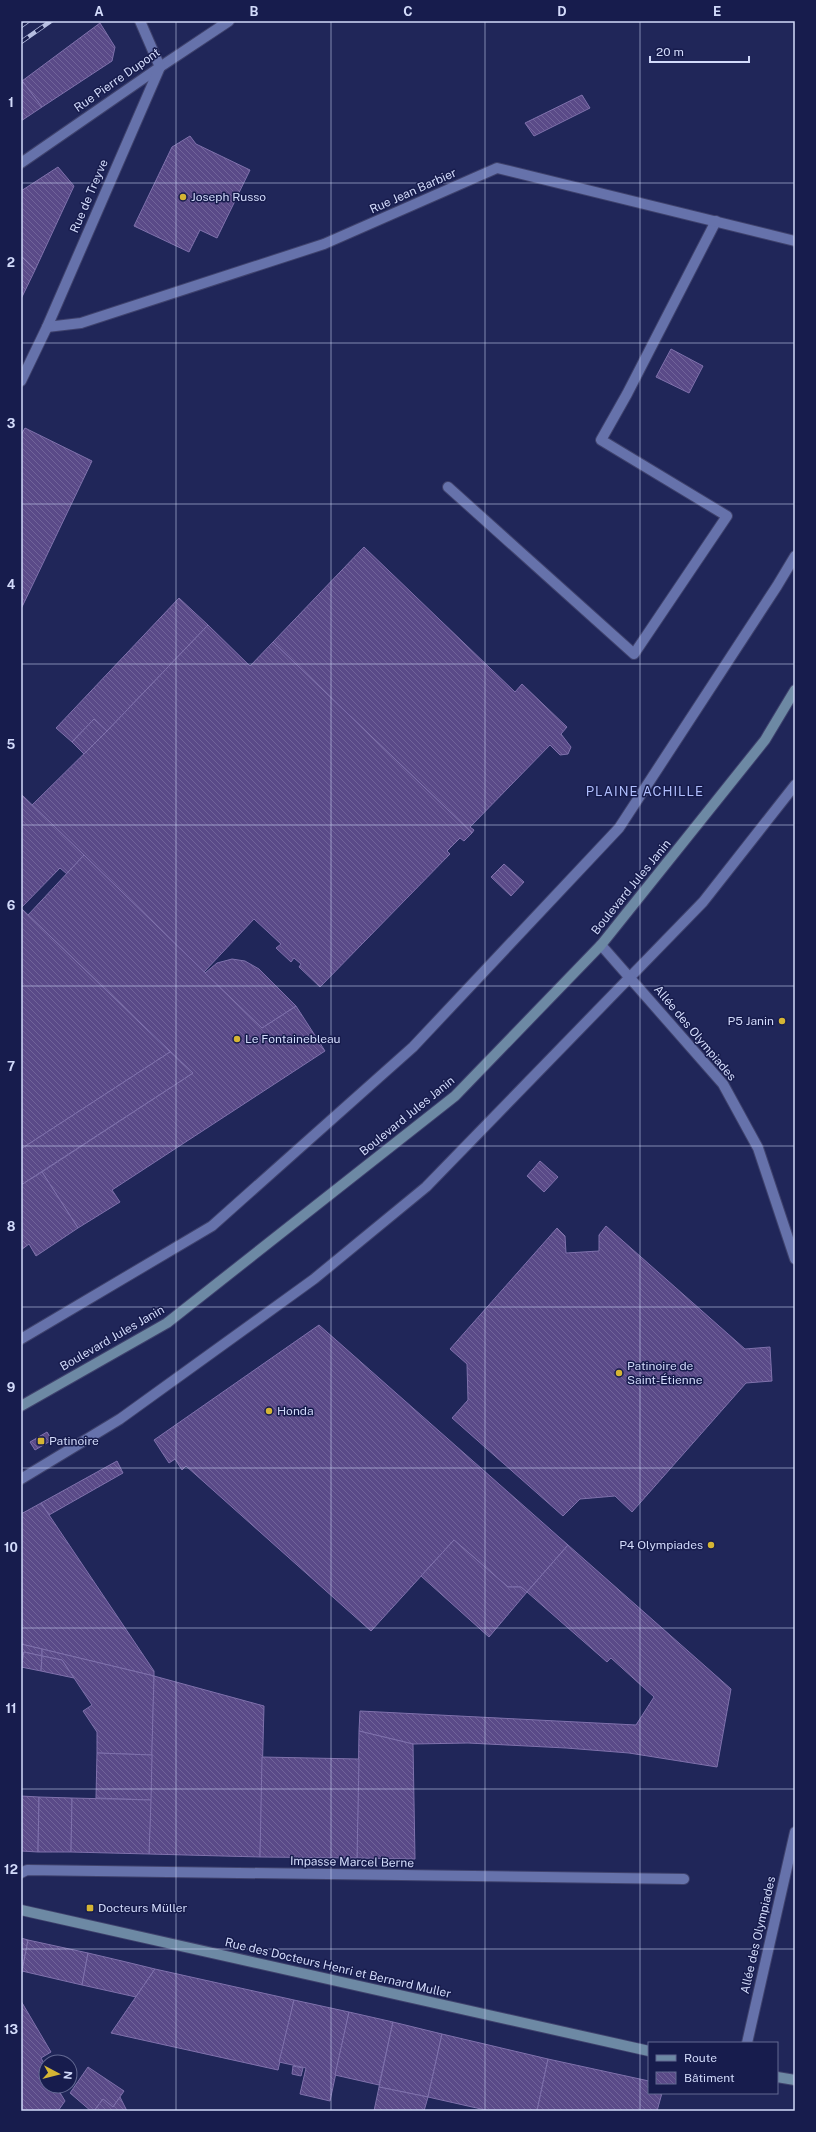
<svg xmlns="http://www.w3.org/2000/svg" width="816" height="2132" font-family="'Public Sans',sans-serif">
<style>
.building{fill:url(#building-back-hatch);stroke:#7f71ac}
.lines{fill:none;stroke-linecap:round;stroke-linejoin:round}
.service-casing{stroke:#3f426d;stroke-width:12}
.minor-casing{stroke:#3f426d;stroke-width:12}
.secondary-casing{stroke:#3f426d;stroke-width:12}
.service{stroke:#6672ab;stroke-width:10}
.minor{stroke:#6672ab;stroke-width:10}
.secondary{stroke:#6d89a4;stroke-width:10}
.rail-casing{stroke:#b6bee1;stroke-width:4.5}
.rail{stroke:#171c4d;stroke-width:3;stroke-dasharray:9;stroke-linecap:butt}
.grid{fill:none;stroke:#d2dafa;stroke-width:1;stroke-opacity:0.55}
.poi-dot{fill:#d5b534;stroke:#171c4d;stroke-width:1.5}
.labels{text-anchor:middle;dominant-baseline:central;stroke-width:3;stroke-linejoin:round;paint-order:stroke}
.street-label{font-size:12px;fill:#d2dafa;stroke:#171c4d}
.poi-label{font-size:12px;fill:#d2dafa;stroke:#171c4d;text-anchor:start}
.neighbourhood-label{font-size:13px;letter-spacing:1px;fill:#b0befd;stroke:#171c4d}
.neatline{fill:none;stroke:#d2dafa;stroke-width:1.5}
.grid-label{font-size:13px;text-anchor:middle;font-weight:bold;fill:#d2dafa}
</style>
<defs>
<pattern id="building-back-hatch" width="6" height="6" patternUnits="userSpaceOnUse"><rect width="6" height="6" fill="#5a4a88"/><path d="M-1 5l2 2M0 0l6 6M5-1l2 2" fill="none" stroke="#71649a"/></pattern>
</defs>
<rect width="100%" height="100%" fill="#202659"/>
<!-- building -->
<g class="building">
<polygon points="100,23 115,47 112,61 42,107 22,81"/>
<polygon points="23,82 42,107 21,121 21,84"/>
<polygon points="582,95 590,108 534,136 525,123"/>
<polygon points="190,136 196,144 250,170 217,238 200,230 189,252 134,226 172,147"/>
<polygon points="58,167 74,186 35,270 21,256 21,191"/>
<polygon points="21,256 35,270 21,299"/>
<polygon points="671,349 703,366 689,393 656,377"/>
<polygon points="25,428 92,461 21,609 21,435"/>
<polygon points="364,547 515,692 522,684 567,727 561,734 571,747 568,754 560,755 550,745 470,827 474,830 472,833 273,642"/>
<polygon points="179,598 208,625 107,731 94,719 72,742 56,728"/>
<polygon points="208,625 250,666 273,642 472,833 464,841 460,838 447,851 450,854 320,987 299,967 301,964 294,958 291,962 276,948 281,944 254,919 204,972 32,805 107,731"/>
<polygon points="94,719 107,731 84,754 72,742"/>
<polygon points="21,794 84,855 67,874 60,868 21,908"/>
<polygon points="84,855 262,1028 296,1006 325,1051 112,1190 120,1202 78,1228 42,1172 193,1073 28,915"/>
<polygon points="504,864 524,882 511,896 491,877"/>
<polygon points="21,908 170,1052 21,1149"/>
<polygon points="232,959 245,961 259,969 296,1006 262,1028 205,973 217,963"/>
<polygon points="170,1052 193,1073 21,1185 21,1149"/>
<polygon points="540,1161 558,1177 544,1192 527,1176"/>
<polygon points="42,1172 78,1228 36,1256 29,1244 21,1250 21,1185"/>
<polygon points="606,1226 745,1349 770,1347 772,1381 746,1383 632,1512 615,1496 580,1499 563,1516 452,1418 468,1400 467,1364 450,1349 557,1228 565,1236 566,1253 599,1251 599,1235"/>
<polygon points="319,1325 568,1545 527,1592 521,1587 508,1587 454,1540 371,1631 186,1466 182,1470 175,1459 169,1463 154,1440"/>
<polygon points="47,1432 52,1440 35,1450 30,1442"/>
<polygon points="117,1461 123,1473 49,1515 41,1503"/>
<polygon points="41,1503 154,1671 154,1676 21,1644 21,1514"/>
<polygon points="454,1540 508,1587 521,1587 527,1592 489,1637 421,1576"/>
<polygon points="568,1545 731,1689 717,1767 629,1753 566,1748 468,1743 413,1744 359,1731 360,1711 636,1725 654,1697 611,1658 607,1662 527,1592"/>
<polygon points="21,1644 42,1649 42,1656 24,1652 21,1666"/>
<polygon points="42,1649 154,1676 152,1755 97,1753 97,1732 83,1711 92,1705 62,1660 42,1656"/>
<polygon points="24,1652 42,1656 41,1671 21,1667"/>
<polygon points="42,1656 62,1660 74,1678 41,1671"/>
<polygon points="154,1676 264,1706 260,1857 149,1854"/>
<polygon points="359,1731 413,1744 415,1859 357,1858"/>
<polygon points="97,1753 152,1755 151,1800 96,1798"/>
<polygon points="262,1757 359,1759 357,1858 260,1857"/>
<polygon points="21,1796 39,1797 38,1852 21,1851"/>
<polygon points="39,1797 72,1798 71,1852 38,1852"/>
<polygon points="72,1798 151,1800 149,1854 71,1852"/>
<polygon points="21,1938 28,1940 21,1977"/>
<polygon points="28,1940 88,1953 82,1985 22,1971"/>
<polygon points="88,1953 122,1961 155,1969 136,1997 82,1985"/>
<polygon points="155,1969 294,2000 278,2070 111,2033"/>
<polygon points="294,2000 349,2012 330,2101 300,2094 306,2068 279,2062"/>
<polygon points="21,2001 51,2052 41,2058 46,2067 46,2086 56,2086 65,2101 58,2111 21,2111"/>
<polygon points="349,2012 393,2022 379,2085 335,2075"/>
<polygon points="393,2022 442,2034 428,2097 379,2087"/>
<polygon points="442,2034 548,2059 537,2111 490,2111 428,2097"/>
<polygon points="548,2059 649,2081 649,2093 662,2093 657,2111 537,2111"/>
<polygon points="293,2066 303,2068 301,2076 292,2074"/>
<polygon points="88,2067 124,2091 113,2107 103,2099 94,2111 91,2111 70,2093"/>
<polygon points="379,2087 428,2097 424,2111 374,2111"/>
<polygon points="120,2097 127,2111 94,2111 103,2099 113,2107"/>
</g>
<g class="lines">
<!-- service casing -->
<g class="service-casing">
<g id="service">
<polyline points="448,487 634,654 727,516 601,440 627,394 716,221"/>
<polyline points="21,1339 212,1226 413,1047 619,828 777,586 795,556"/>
<polyline points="21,1479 120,1419 314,1279 426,1187 703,902 795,785"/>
<polyline points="21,1873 27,1870 684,1879"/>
</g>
</g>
<!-- minor casing -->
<g class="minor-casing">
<g id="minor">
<polyline points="21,163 160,67 229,21"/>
<polyline points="47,327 81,323 324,244 497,168 795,241"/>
<polyline points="21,381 47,327 160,67 140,21"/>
<polyline points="601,945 723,1084 758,1148 795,1259"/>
<polyline points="747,2043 795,1832"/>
</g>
</g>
<!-- secondary casing -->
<g class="secondary-casing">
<g id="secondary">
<polyline points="21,1406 167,1323 455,1096 601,945 765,740 795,690"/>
<polyline points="21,1910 649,2051"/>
<polyline points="777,2077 795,2080"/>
</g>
</g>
<!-- service -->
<use href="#service" class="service"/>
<!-- minor -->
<use href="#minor" class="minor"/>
<!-- secondary -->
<use href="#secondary" class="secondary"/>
<!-- rail casing -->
<g class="rail-casing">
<g id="rail">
<polyline points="21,26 28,21"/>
<polyline points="21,42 51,21"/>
</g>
</g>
<!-- rail -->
<use href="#rail" class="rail"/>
</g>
<!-- grid -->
<path class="grid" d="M 176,21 L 176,2111M 331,21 L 331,2111M 485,21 L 485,2111M 640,21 L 640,2111M 21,183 L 795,183M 21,343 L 795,343M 21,504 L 795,504M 21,664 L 795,664M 21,825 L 795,825M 21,986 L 795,986M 21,1146 L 795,1146M 21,1307 L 795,1307M 21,1468 L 795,1468M 21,1628 L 795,1628M 21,1789 L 795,1789M 21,1949 L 795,1949"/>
<!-- markers -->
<g class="poi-dot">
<circle cx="183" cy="197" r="4"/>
<circle cx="782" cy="1021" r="4"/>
<circle cx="237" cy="1039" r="4"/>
<circle cx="619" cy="1373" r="4"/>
<circle cx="269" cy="1411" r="4"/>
<rect x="37" y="1437" width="8" height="8" rx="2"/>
<circle cx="711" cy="1545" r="4"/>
<rect x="86" y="1904" width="8" height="8" rx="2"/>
</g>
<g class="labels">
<!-- street labels -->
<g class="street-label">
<text transform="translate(117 80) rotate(-35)">Rue Pierre Dupont</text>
<text transform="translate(413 191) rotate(-24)">Rue Jean Barbier</text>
<text transform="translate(89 196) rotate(-67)">Rue de Treyve</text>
<text transform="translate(631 887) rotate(-51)">Boulevard Jules Janin</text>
<text transform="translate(695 1033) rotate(50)">Allée des Olympiades</text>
<text transform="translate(407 1116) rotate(-39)">Boulevard Jules Janin</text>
<text transform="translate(112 1338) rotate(-30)">Boulevard Jules Janin</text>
<text transform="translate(352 1862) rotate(1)">Impasse Marcel Berne</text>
<text transform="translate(758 1935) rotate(-77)">Allée des Olympiades</text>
<text transform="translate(338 1968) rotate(13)">Rue des Docteurs Henri et Bernard Muller</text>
</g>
<!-- poi labels -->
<g class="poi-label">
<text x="191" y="197">Joseph Russo</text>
<text x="774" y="1021" text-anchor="end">P5 Janin</text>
<text x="245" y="1039">Le Fontainebleau</text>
<text x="627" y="1366">Patinoire de<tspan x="627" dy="14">Saint-Étienne</tspan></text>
<text x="277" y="1411">Honda</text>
<text x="49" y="1441">Patinoire</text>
<text x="703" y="1545" text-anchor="end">P4 Olympiades</text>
<text x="98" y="1908">Docteurs Müller</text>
</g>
<!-- neighbourhood labels -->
<g class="neighbourhood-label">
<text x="645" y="791">PLAINE ACHILLE</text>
</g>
</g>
<!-- border -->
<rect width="816" height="2132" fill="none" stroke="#171c4d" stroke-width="44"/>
<!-- legend -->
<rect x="648" y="2042" width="130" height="52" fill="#171c4d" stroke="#626892"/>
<rect x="656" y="2055" width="20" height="6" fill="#6d89a4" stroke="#626892"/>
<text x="684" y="2062" font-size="12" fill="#d2dafa">Route</text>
<rect x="656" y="2072" width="20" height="12" fill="url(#building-back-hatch)" stroke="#626892"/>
<text x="684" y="2082" font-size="12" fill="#d2dafa">Bâtiment</text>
<!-- north arrow -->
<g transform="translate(58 2074) rotate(97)"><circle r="19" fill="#171c4d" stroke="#626892"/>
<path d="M0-3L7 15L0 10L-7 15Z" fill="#d5b534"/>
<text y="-6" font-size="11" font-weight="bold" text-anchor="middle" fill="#d2dafa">N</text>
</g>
<!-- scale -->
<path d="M650 56v6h99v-6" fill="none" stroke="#d2dafa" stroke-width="2"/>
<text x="656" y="56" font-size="12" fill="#d2dafa" stroke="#171c4d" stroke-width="3" paint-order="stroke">20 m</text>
<rect x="22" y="22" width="772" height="2088" class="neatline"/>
<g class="grid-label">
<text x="99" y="16">A</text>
<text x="254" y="16">B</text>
<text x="408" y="16">C</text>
<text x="562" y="16">D</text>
<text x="717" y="16">E</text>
<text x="11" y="107">1</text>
<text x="11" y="267">2</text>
<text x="11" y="428">3</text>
<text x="11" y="589">4</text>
<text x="11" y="749">5</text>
<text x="11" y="910">6</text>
<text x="11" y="1071">7</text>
<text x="11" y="1231">8</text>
<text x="11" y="1392">9</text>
<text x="11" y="1552">10</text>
<text x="11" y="1713">11</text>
<text x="11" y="1874">12</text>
<text x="11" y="2034">13</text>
</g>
</svg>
